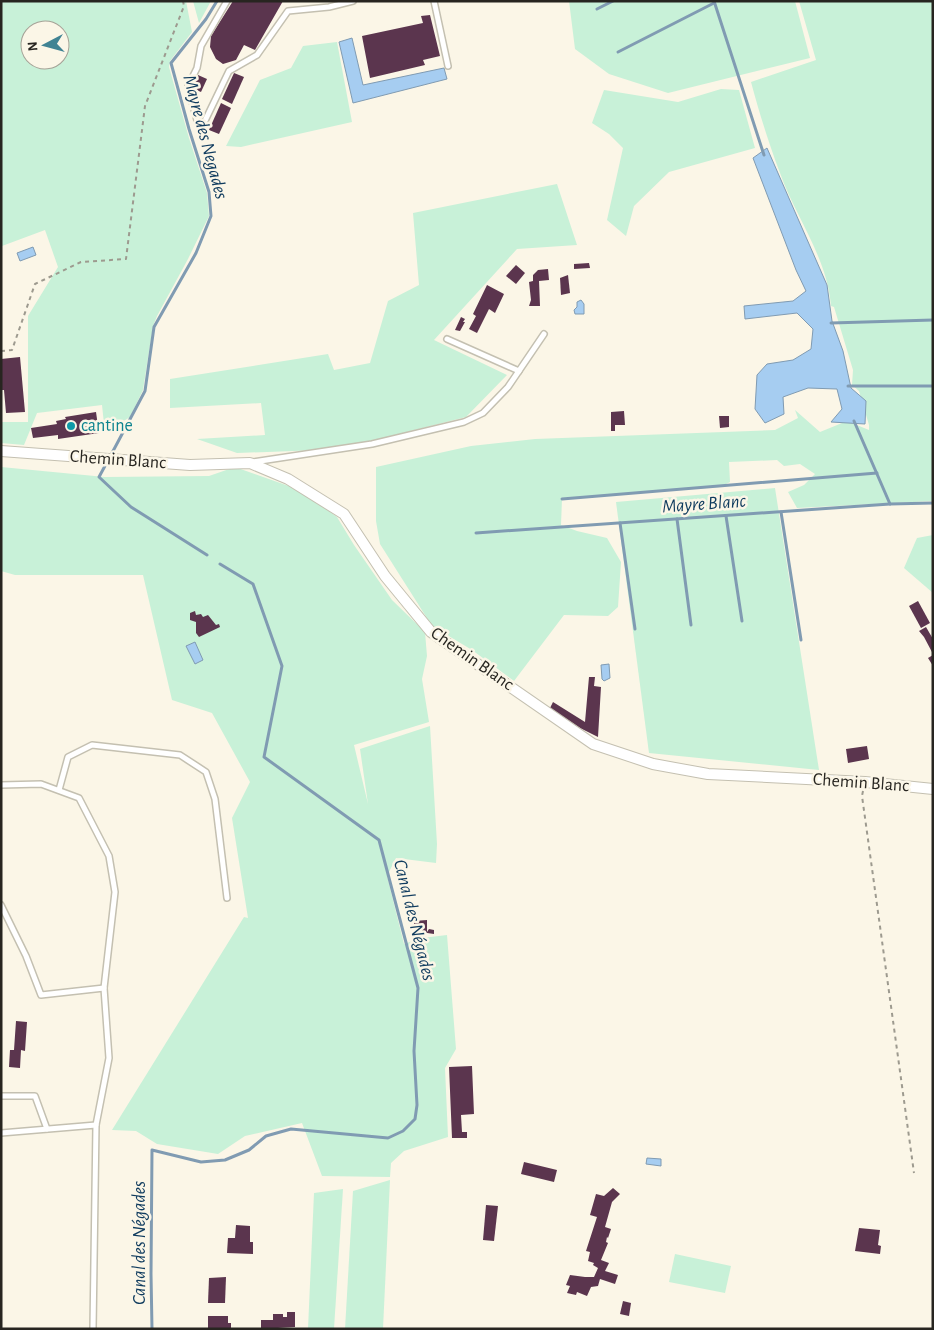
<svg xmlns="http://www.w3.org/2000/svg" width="934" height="1330" font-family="'Alegreya Sans',sans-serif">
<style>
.green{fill:#c8f1d8;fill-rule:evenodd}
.water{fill:#a6cdf1;stroke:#809bb2}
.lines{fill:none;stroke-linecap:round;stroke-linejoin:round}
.stream{stroke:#809bb2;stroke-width:3}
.building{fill:#5b354e}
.service-casing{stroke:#c4c0b1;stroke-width:8}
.minor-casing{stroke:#c4c0b1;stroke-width:12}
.path{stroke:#9d9a8f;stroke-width:2;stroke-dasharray:4 4;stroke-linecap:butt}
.service{stroke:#fff;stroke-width:5}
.minor{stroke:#fff;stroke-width:10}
.culture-dot{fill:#0f9aa8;stroke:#fbf6e7;stroke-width:2}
.labels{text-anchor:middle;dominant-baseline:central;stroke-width:5;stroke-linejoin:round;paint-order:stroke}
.culture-label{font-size:18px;fill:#0d838f;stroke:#fbf6e7;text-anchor:start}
.street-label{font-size:18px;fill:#272520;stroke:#fbf6e7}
.water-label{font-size:19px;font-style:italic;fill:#0f3b5e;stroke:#fbf6e7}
</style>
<rect width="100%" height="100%" fill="#fbf6e7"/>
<!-- green -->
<g class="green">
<path d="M 1,1 L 186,1 L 192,32 L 170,61 L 169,67 L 189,138 L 207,193 L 209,216 L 188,259 L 157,316 L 153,326 L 143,390 L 130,417 L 105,433 L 102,405 L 37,413 L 24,445 L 1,443 L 1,422 L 28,422 L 28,316 L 58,267 L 45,230 L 2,246 L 1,253 ZM 30,30 L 60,30 L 60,60 L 30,60 Z"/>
<polygon points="193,1 211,1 199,23"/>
<polygon points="569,1 795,1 810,58 668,93 609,74 575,49"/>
<path d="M 799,1 L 933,1 L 933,501 L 797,508 L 788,492 L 804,485 L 815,474 L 800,464 L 784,466 L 777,460 L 729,462 L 730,482 L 720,487 L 562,499 L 561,525 L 577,531 L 607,538 L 621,562 L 618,607 L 608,616 L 564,615 L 514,681 L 472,650 L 432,626 L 380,544 L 376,521 L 376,467 L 471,446 L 535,439 L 775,430 L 798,418 L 795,410 L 820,432 L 847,421 L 869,430 L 869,425 L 859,391 L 852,385 L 853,370 L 834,307 L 831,306 C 827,257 796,218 780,173 C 769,144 759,112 751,82 L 816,60 Z"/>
<polygon points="337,42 352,122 241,147 226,146 260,80 291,68 303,46"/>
<polygon points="721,89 739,90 755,148 669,172 634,206 626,236 607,220 623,148 609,134 592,123 604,90 678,102"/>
<polygon points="557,184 577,245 517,249 434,340 507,375 466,417 371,441 320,450 237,453 197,439 265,435 261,403 170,408 170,379 328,354 334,370 370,363 388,301 419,285 413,213"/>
<polygon points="1,467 105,477 209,476 235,467 300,490 337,517 354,545 392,600 425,632 427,656 422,679 429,722 354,745 368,804 360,749 430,726 437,844 436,863 396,858 387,876 404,944 422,938 447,935 456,1049 445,1068 448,1137 404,1151 391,1163 390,1177 322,1176 302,1123 245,1136 218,1154 157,1144 136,1131 112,1130 244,917 248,918 232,818 250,782 212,713 172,700 143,575 15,575 1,571"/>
<polygon points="775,488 819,770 649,753 616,502"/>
<polygon points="933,535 933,593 904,568 917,538"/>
<polygon points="390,1180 383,1329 345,1329 353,1191"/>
<polygon points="343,1189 334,1329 308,1329 314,1193"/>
<polygon points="675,1254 731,1266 725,1293 669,1282"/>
</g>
<!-- water -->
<g class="water">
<polygon points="352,38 363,85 444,68 447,79 353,103 339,42"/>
<polygon points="767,148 827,285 832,321 843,351 851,388 866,401 865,424 831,422 842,409 837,389 808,388 783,397 784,414 765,423 755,409 757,375 767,364 793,360 811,349 813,329 797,313 745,319 744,306 793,301 806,291 796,270 753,158"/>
<polygon points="33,247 36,255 20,261 17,253"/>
<polygon points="581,300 584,304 584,314 575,314 574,310 577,307 577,302"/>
<polygon points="195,642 203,660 195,664 186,646"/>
<polygon points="609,664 610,678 604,681 602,679 601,665"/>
<polygon points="647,1158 661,1159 661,1166 646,1164"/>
</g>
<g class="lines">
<!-- stream -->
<g class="stream">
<polyline points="714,1 764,155"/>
<polyline points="597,9 613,1"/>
<polyline points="618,52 714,3"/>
<polyline points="831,323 933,320"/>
<polyline points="848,386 933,386"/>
<polyline points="854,421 890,504"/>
<polyline points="112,453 145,391 154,327 196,253 211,216 209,192 189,129 171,63 206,19 217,1"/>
<polyline points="106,464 99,477 131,507 207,555"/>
<polyline points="562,499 877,473"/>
<polyline points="781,512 801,640"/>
<polyline points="726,516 742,621"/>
<polyline points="677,519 691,625"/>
<polyline points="620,523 635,629"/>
<polyline points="476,533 890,504 933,503"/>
<polyline points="152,1329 151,1274 152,1150 201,1162 225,1160 249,1150 266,1136 291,1129 388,1138 403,1131 415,1119 417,1105 414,1051 418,988 379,840 264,757 282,666 253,584 220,564"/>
</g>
</g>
<!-- building -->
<g class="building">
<polygon points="233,1 283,1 255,50 244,45 236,60 223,64 216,59 210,47 211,36"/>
<polygon points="430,15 440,56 423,60 425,65 370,78 362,36 423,23 421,16"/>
<polygon points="234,73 244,77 232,104 222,99"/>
<polygon points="198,75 207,79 201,92 192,88"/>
<polygon points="221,103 231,108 219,134 209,130"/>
<polygon points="589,263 590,268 574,269 574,264"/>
<polygon points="516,265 525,273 516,284 506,276"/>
<polygon points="548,269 549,280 539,281 540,306 529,306 531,300 529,282 533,281 533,275 538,270"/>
<polygon points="568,275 570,293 561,295 560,278"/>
<polygon points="487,285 504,294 495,313 489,309 477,333 469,329 476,316 473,314"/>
<polygon points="461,317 465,319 463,322 465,322 460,331 455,330"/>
<polygon points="20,357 25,412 6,413 4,390 1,390 1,359"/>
<polygon points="624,411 625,425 615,425 615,431 611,431 611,412"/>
<polygon points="96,412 99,433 58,439 58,435 33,438 31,428 57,424 56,421 66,419 65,417"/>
<polygon points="719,416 729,416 729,427 720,428"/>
<polygon points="918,601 930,623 921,628 909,606"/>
<polygon points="195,611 196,615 201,614 203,617 208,615 216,625 219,624 220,627 199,637 196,633 196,622 190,620 190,613"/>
<polygon points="926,627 933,639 933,654 924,637 919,631"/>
<polygon points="933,655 933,666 928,658"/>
<polygon points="589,677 595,677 594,686 601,687 598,737 580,728 550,708 553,702 585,722"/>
<polygon points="867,746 869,759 848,763 846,749"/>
<polygon points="427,920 427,932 429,929 434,930 434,934 414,931 414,921"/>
<polygon points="16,1021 27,1022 25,1051 21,1050 20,1068 9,1067 10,1050 14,1050"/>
<polygon points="472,1066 474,1114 461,1115 462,1132 467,1132 467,1138 452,1138 449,1067"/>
<polygon points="524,1162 557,1170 554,1182 521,1174"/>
<polygon points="613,1188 620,1194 612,1202 605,1227 611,1229 608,1238 607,1237 606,1242 608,1243 601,1260 609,1263 605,1271 618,1275 615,1284 600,1279 598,1286 591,1287 587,1296 577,1292 576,1295 567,1293 570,1286 566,1285 570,1275 585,1277 594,1277 598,1268 593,1265 594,1263 588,1261 590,1252 586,1251 597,1217 590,1215 596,1194 604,1196"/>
<polygon points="486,1205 498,1206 494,1241 483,1240"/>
<polygon points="236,1225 250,1226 250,1242 253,1242 253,1254 227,1253 228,1238 235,1238"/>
<polygon points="859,1228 880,1230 878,1245 881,1246 880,1254 855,1251"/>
<polygon points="226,1277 225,1303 208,1303 209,1278"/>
<polygon points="623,1301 631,1303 629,1316 620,1314"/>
<polygon points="287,1312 295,1312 295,1327 261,1329 261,1320 273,1320 273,1314 283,1314 283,1317 287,1317"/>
<polygon points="208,1316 228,1316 228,1323 231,1323 231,1329 208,1329"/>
</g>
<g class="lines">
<!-- service casing -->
<g class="service-casing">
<g id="service">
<polyline points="227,1 201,46 197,68 188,86 198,124 202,127 229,71 257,55 288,11 329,7 353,1"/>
<polyline points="434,1 448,66"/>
<polyline points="447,339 519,371"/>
<polyline points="253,462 372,444 464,422 483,413 508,387 544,334"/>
<polyline points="1,785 41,784 79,798 109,856 115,892 104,988 109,1058 96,1125"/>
<polyline points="59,790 68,757 92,745 180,755 206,772 215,799 227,898"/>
<polyline points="1,905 26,956 41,995 104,988"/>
<polyline points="1,1096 35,1096 47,1129"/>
<polyline points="1,1133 96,1125 93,1329"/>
</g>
</g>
<!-- minor casing -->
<g class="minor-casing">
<polyline id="minor" points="1,451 190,465 250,463 288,479 344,514 385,576 431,632 593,744 653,764 708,774 865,782 933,789"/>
</g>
<!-- path -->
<g class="path">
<polyline points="1,351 12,350 35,284 81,262 126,259 145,106 184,6 183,1"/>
<polyline points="863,791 862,796 914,1173"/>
</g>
<!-- service -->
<use href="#service" class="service"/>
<!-- minor -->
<use href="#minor" class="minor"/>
</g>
<!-- markers -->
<circle class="culture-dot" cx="71" cy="426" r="5"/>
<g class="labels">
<!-- culture labels -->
<g class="culture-label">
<text x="81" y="426">cantine</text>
</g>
<!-- street labels -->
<g class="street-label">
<text transform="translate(118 460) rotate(4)">Chemin Blanc</text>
<text transform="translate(472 659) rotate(35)">Chemin Blanc</text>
<text transform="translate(861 783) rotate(4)">Chemin Blanc</text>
</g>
<!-- water labels -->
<g class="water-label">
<text transform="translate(205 137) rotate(75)">Mayre des Negades</text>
<text transform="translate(704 504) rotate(-4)">Mayre Blanc</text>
<text transform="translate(414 920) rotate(76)">Canal des Négades</text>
<text transform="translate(139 1243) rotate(-90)">Canal des Négades</text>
</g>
</g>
<!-- border -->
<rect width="934" height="1330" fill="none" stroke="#272520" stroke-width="5"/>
<!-- north arrow -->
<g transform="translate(45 45) rotate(264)"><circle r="24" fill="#fbf6e7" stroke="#a6a297"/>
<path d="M0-4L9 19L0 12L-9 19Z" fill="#408393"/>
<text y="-8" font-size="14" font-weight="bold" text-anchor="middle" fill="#272520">N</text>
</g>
</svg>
